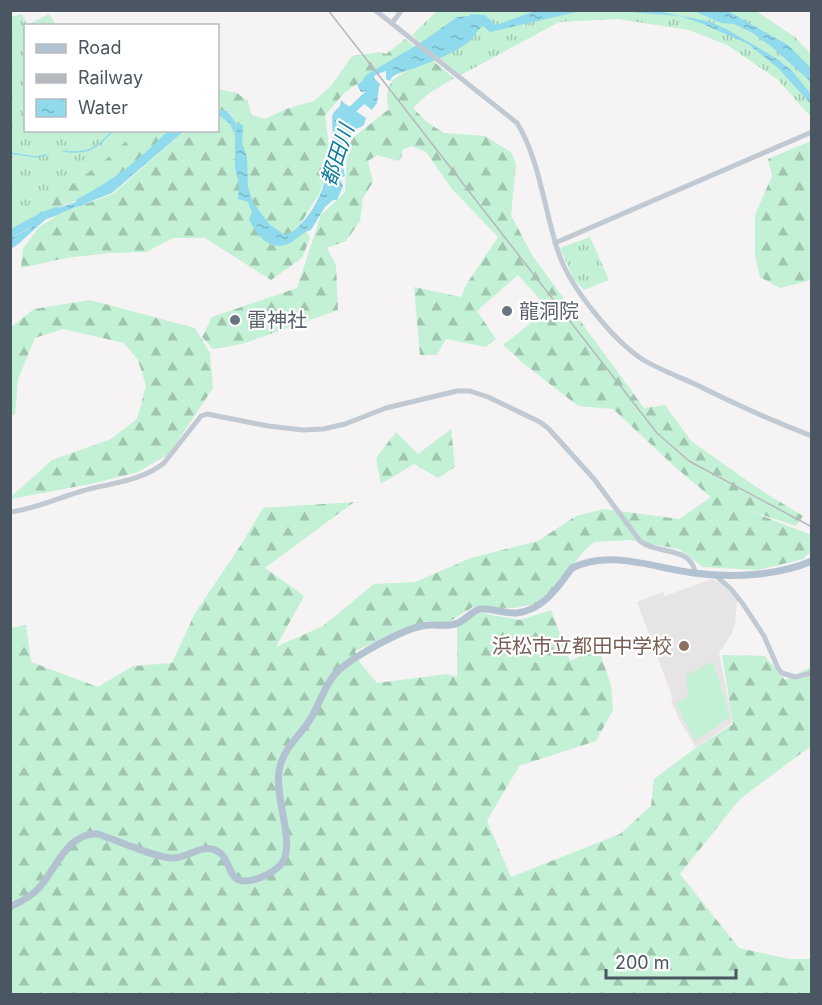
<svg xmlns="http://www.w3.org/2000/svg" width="822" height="1005" font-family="Inter,'Noto Sans JP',sans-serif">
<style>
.education{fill:#e6e4e5}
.grass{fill:url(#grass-tufts)}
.forest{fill:url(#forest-firs)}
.pitch{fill:#c3f1d5}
.water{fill:url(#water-ripples)}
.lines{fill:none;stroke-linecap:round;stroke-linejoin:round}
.stream{stroke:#90daee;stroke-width:1.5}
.river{stroke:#90daee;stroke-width:8}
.minor{stroke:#c1cad2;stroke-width:5}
.major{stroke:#b3c2d1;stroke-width:7}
.rail{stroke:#b5b8bd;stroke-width:1.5}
.worship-dot{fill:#6b7280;stroke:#fff;stroke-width:2}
.education-dot{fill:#8d6e63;stroke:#fff;stroke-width:2}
.labels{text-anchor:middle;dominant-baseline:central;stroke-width:4.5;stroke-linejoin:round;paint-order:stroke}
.worship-label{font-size:20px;fill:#5b616d;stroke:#fff;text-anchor:start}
.education-label{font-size:20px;fill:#785e54;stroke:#fff;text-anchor:end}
.water-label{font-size:21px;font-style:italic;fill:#0c7c9b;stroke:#fff}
</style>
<defs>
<pattern id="grass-tufts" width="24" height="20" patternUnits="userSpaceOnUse" patternTransform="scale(1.5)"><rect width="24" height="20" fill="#c3f1d5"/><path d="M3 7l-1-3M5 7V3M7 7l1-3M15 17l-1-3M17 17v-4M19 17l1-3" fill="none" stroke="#a0c6b0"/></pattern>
<pattern id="forest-firs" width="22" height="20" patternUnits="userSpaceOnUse" patternTransform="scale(1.5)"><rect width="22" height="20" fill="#c3f1d5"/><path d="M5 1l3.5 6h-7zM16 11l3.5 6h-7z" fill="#a0c6b0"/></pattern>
<pattern id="water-ripples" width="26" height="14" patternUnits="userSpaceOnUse" patternTransform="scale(1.5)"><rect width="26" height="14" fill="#90daee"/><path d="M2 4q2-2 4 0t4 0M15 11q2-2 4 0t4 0" fill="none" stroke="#78b4c4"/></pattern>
</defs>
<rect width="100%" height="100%" fill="#f5f3f3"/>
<!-- education -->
<polygon class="education" points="712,579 719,582 740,600 737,602 735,624 732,633 719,653 733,722 696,748 680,721 671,701 673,699 637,602 663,592 665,596"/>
<!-- grass -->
<g class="grass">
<polygon points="437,11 756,11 795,37 811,54 811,117 777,79 727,45 689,30 617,19 559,22 461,75 412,35"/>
<polygon points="22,14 27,25 49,14 56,25 26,26 26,130 168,131 11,227 11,17"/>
<polygon points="590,237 609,280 584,290 574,280 560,248"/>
</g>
<!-- forest -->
<g class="forest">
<polygon points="405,39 414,46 345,92 325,115 331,163 319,194 301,223 310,238 302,258 271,280 205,238 173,238 146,252 110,253 66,258 21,268 23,249 39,227 63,212 113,194 184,131 218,130 218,114 231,113 218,110 218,89 237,93 248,101 251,115 265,119 286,109 314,101 331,86 352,56 381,52 386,54"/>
<path d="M 433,61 L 454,78 L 428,94 L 413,108 L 428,123 L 444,133 L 485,136 L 511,152 L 516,164 L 511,215 L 532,255 L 644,408 L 665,405 L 691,441 L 762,491 L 803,516 L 796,526 L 750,511 L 811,535 L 811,551 L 803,559 L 758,570 L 703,567 L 679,549 L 629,540 L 594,542 L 583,552 L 544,602 L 515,608 L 473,607 L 447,623 L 425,621 L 355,651 L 361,664 L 377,683 L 447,674 L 457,677 L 457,624 L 481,613 L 520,620 L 551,610 L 570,661 L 598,647 L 611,685 L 613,710 L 596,741 L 519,766 L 487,821 L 511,877 L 620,834 L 651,806 L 654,779 L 693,750 L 733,724 L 722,655 L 765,656 L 785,680 L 811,667 L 811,746 L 740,799 L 680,874 L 739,948 L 789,959 L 811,959 L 811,994 L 11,994 L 11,628 L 26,625 L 31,662 L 98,687 L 133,666 L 172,663 L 195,613 L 239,548 L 263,508 L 354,502 L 265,568 L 304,596 L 276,647 L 323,626 L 374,584 L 415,582 L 471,558 L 538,541 L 576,516 L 604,509 L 679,519 L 711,497 L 675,467 L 613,409 L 578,406 L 523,363 L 503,345 L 526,327 L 546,306 L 518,275 L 477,311 L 496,339 L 486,347 L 446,339 L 437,355 L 420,355 L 414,287 L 461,297 L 466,285 L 498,237 L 452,189 L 426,152 L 411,146 L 402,150 L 402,156 L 398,161 L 377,155 L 368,161 L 373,182 L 363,198 L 360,221 L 346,241 L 327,248 L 336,265 L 338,310 L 242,344 L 213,349 L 202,337 L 212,317 L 297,288 L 321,215 L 345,192 L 347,148 L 354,137 L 389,109 C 379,76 408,71 433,61 Z"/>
<polygon points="137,131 172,131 137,166 97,193 56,208 11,233 11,210 57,195 103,162"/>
<polygon points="811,141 811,280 780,288 760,277 755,255 755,215 772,176 768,159"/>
<polygon points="90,300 195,328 210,353 213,388 169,454 138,472 95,483 11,499 11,497 52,460 111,439 137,419 146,386 138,360 124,343 63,329 35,338 18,379 15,415 11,414 11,327 34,309"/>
<polygon points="451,429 455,467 438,478 414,464 381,484 376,458 396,432 418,454"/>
</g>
<!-- pitch -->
<polygon class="pitch" points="713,662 730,717 695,741 676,703 688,697 686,675"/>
<!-- water -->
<g class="water">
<path d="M 535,11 L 581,11 L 490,32 L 483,26 C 475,32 476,35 471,40 C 456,54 416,68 397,74 L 392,77 L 390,81 L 386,79 L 386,71 L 375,75 L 374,78 L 381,85 L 379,86 L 377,103 L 372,110 L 363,103 L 368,93 L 366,91 L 361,92 L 357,85 L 362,81 L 366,75 L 425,40 L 457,17 L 470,16 L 470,14 L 485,15 L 496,25 Z"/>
<polygon points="618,11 657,11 711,22 728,30 779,60 793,72 811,94 811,104 778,68 748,44 703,24 680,16"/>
<polygon points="694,11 728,11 788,45 811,68 811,82 772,47 751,32 734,24 721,23"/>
<path d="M 341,101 L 366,118 L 364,125 C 362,127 358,128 356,129 C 342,140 341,161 345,176 L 340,178 L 343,186 L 337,200 L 333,200 L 325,207 L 311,230 C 302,232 298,239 290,243 C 270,253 256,235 249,219 L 252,213 L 248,202 L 238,199 L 239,185 L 235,168 L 235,135 L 230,124 L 218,114 L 218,110 L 227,111 L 236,123 L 243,125 L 242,143 L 247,157 L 248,187 L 253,202 L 269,224 L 285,235 C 301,232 324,195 324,180 L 326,178 L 320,174 L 332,165 L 333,154 L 332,117 L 334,112 L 340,106 Z"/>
<path d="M 178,131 L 184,131 L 112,193 L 48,218 C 35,227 25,240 11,249 L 11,238 L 32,227 L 35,222 L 55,209 L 94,196 L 122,181 Z"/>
</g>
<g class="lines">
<!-- stream -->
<g class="stream">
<path d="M 63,151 C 89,155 96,148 114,130"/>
<polyline points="10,153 36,157 46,155"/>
</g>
<!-- river -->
<g class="river">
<polyline points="349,118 352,110 372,91"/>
<path d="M 80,202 C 116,184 146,160 174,130"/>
<polyline points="10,234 43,216 57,211"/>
</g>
<!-- minor -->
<g class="minor">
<path d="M 375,10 L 517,123 C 540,159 545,216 560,257 C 572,289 613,340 642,359 C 658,369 677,376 695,384 C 733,403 772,421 812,436"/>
<polyline points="392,23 402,10"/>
<polyline points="555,243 812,132"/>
<path d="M 10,512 C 35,509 58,498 82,491 C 110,483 140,482 164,463 L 201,416 L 207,414 L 268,426 L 303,430 L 323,429 L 345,424 L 386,408 L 457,391 L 470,391 L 488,397 L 540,422 L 548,428 L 594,479 L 640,541 C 657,555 692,546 695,573"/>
<polyline points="714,574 731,589 743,604 764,636 778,668 782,673 795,677 812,673"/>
</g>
<!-- major -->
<path class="major" d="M 10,907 C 20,902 31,897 38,889 C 56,870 67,832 98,834 C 116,840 156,858 172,858 C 187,859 200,844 215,850 C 236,858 222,893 262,877 C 271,873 282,867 285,857 C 292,834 275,798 279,771 C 283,747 300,737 311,718 C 320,703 324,687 335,674 C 350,658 401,630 422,626 C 433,623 448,628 458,623 C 466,620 472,610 481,609 C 493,608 505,614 517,613 C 543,610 558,587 572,568 C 610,549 654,568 694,573 C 731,578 777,576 812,561"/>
<!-- rail -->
<polyline class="rail" points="328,10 657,433 689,461 812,527"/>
</g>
<!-- markers -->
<g class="worship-dot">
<circle cx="507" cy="311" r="6"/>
<circle cx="235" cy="320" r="6"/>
</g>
<circle class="education-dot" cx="684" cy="646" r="6"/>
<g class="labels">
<!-- worship labels -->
<g class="worship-label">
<text x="519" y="311">龍洞院</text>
<text x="247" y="320">雷神社</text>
</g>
<!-- education labels -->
<g class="education-label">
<text x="672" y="646">浜松市立都田中学校</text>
</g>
<!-- water labels -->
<g class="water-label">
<text transform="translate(337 155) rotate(-72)">都田川</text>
</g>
</g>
<!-- border -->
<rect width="822" height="1005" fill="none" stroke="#4a5661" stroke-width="24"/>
<!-- legend -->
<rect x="24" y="24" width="195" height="108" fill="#ffffff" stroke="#b7bbc0" stroke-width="1.5"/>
<rect x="36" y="44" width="30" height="9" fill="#b3c2d1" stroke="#b7bbc0" stroke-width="1.5"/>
<text x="78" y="54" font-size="18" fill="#4a5661">Road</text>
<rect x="36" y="74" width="30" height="9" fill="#b5b8bd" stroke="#b7bbc0" stroke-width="1.5"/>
<text x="78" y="84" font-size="18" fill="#4a5661">Railway</text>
<rect x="36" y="99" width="30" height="18" fill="url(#water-ripples)" stroke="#b7bbc0" stroke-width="1.5"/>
<text x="78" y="114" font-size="18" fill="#4a5661">Water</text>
<!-- scale -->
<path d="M606 969v9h130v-9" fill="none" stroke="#4a5661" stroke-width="3"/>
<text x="615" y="969" font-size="18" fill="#4a5661" stroke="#ffffff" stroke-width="4.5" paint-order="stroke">200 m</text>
</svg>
